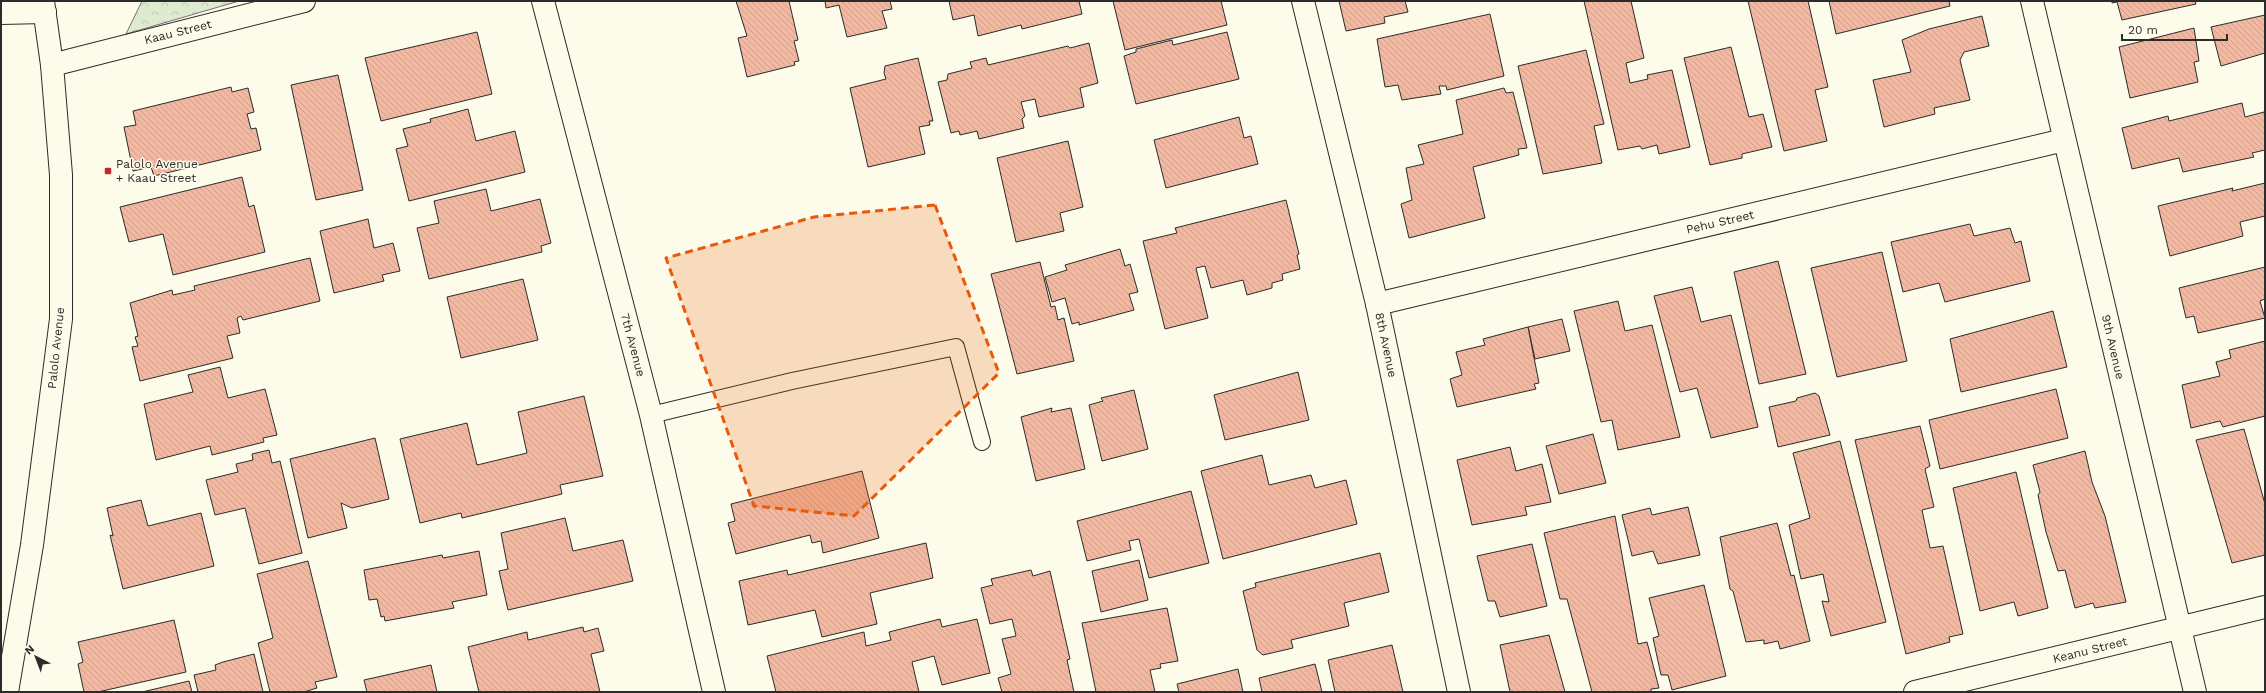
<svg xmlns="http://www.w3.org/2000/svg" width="2266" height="693" font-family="'Work Sans',sans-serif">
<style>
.forest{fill:url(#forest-crowns);stroke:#74746e}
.building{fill:url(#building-back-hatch);stroke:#2b2b2b}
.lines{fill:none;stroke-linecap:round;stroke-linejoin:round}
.service-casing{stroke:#2b2b2b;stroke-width:18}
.minor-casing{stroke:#2b2b2b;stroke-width:24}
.tertiary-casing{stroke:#2b2b2b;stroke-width:24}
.service{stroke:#fdfbea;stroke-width:16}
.minor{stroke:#fdfbea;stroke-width:22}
.tertiary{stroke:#fdfbea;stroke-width:22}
.marked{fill:#e8590c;fill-opacity:0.2;stroke:#e8590c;stroke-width:3;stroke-dasharray:8 5;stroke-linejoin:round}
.poi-dot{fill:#c62828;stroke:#fdfbea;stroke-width:1.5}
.labels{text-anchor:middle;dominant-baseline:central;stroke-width:3;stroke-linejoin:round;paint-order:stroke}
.street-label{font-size:12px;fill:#2b2b2b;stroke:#fdfbea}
.poi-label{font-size:12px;fill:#2b2b2b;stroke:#fdfbea;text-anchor:start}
</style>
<defs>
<pattern id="forest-crowns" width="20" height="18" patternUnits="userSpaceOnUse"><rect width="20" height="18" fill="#deebd1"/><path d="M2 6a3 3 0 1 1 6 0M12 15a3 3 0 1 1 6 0" fill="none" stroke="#bfcab4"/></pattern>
<pattern id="building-back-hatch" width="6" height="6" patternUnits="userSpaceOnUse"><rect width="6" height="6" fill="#f2b8a0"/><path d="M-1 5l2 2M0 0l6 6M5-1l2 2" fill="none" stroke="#d09e8a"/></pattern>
</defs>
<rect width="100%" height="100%" fill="#fdfbea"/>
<!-- forest -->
<polygon class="forest" points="142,1 239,1 126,34"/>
<!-- building -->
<g class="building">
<polygon points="736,1 789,1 798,40 794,41 799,61 794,62 795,65 747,77 738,38 747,36"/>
<polygon points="825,1 890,1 892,9 882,11 887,28 847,37 839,5 826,8"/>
<polygon points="949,1 1079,1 1082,14 1022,29 1021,25 978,36 974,15 953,20"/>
<polygon points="1113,1 1221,1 1227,25 1125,50"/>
<polygon points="1339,1 1405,1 1408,12 1384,17 1385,23 1346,31"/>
<polygon points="1584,1 1631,1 1644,58 1626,63 1630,83 1648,79 1647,75 1672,70 1690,147 1659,154 1657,145 1642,149 1640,146 1618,150"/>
<polygon points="1748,1 1808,1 1828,87 1815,90 1827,141 1784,151"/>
<polygon points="1829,1 1949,1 1950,6 1836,34"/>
<polygon points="2112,1 2195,1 2196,4 2122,20 2117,2 2112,3"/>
<polygon points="1490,14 1504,76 1447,90 1446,86 1439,86 1441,94 1402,100 1398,85 1385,87 1377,39"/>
<polygon points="2265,15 2265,53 2221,66 2211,27"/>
<polygon points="1982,16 1989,46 1964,52 1960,60 1970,100 1934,108 1935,114 1884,127 1873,80 1911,72 1902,40 1929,29"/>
<polygon points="2194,28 2199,61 2194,62 2198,82 2130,98 2119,47"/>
<polygon points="477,32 492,94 381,121 365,58"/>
<polygon points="1227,32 1239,79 1136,104 1124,56 1136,52 1136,49 1172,40 1173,45"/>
<polygon points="1089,43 1098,83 1080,88 1084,107 1039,117 1035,99 1021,102 1025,116 1022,119 1024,128 979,139 977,131 960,135 959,131 951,133 938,82 947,80 948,74 972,68 970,62 986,58 988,65 1068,46 1070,48"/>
<polygon points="1731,47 1749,117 1763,114 1772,147 1742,154 1742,158 1710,165 1684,58"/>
<polygon points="1586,50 1604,124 1594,126 1602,163 1543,174 1518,66"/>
<polygon points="918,58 933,121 929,121 930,125 919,127 925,154 868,167 850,88 886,79 884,73 885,66"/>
<polygon points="338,75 363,190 316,200 291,85"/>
<polygon points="231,87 232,92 248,88 254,112 247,114 251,129 256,128 261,150 154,176 151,167 133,171 124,127 136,125 133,111"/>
<polygon points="1504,88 1506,93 1513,92 1527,148 1518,149 1519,155 1473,167 1485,218 1409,238 1401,204 1412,200 1406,168 1424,164 1418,145 1463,134 1456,100"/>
<polygon points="2242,103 2245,117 2264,112 2265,116 2265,150 2252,153 2254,157 2183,172 2179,158 2132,169 2122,128 2168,116 2169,121"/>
<polygon points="468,109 476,141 515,131 525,172 409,201 396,149 408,146 403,129 431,122 430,119"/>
<polygon points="1239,117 1244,138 1251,136 1258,164 1166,188 1154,140"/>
<polygon points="1068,141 1083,207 1060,213 1064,231 1016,242 997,158"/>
<polygon points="242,177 249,207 254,205 265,252 173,275 163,234 129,242 120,207"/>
<polygon points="2265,183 2265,216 2240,222 2243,236 2170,256 2158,206 2233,188 2232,191"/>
<polygon points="486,189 491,211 540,199 551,243 541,246 542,252 429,279 417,228 439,223 434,201"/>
<polygon points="1286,200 1299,254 1297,255 1300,269 1282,274 1283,280 1272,283 1272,288 1247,295 1243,280 1211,288 1205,266 1196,268 1208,318 1165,329 1143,241 1177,233 1175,228"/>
<polygon points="368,219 374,248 393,243 400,271 382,275 384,281 334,293 320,231"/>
<polygon points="1970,224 1974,236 2010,228 2015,243 2021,241 2030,281 1945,302 1939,283 1903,292 1891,242"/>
<polygon points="1120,249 1125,266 1130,264 1138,292 1129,294 1134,310 1079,325 1079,322 1072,324 1065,298 1052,302 1045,277 1067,270 1065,265"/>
<polygon points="1882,252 1907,361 1837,377 1811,268"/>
<polygon points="310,258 320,301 243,320 241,316 237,318 240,333 227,336 233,358 140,381 132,347 138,346 135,337 138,336 130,303 172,290 173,295 195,290 194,286"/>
<polygon points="1778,261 1806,374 1759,384 1734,272"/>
<polygon points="1040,262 1051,307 1055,306 1058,320 1064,318 1074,361 1017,374 991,274"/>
<polygon points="2265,267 2265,299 2260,301 2265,318 2198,333 2194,316 2186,318 2179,288"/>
<polygon points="523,279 538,340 461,358 447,297"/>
<polygon points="1692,287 1701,322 1731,315 1758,427 1711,438 1697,388 1680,392 1654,296"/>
<polygon points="1618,301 1625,331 1652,325 1680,437 1618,450 1612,420 1601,422 1574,311"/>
<polygon points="2053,311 2067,367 1961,392 1950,339"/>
<polygon points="1562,319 1570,351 1535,359 1528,327"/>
<polygon points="1528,327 1539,383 1534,384 1536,389 1457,407 1450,379 1462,375 1456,352 1485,345 1483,339"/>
<polygon points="2265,341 2265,416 2223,427 2220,421 2191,428 2182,385 2220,376 2216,362 2231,358 2229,350"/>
<polygon points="220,367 228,398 265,389 277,435 263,438 264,442 212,455 210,446 156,460 144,404 193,392 188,375"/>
<polygon points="1298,372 1309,420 1225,440 1214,395"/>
<polygon points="2056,389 2068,438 1940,469 1929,420"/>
<polygon points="1134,390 1148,449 1102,461 1089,405 1103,401 1101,398"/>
<polygon points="1815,393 1819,396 1830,435 1778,447 1769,407 1796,401 1797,398"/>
<polygon points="584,396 603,476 560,485 562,494 462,518 461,513 420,523 400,439 467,423 477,465 527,453 518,412"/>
<polygon points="1052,408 1051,412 1071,408 1085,469 1036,481 1021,417"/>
<polygon points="1920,426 1930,466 1925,469 1934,507 1922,510 1930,548 1943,546 1963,634 1949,637 1950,642 1906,654 1855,440"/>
<polygon points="2244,429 2265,504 2265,555 2232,563 2196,440"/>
<polygon points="1593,434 1606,483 1559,494 1546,446"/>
<polygon points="375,438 389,499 352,508 341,503 347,528 308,538 290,459"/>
<polygon points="1840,441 1886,622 1831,636 1822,601 1829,602 1823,574 1801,579 1789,525 1810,518 1793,453"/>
<polygon points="1510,447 1516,471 1542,464 1551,502 1525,507 1527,515 1472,525 1457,460"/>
<polygon points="269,450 272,463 280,461 302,553 259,564 245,508 215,515 206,480 238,472 236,464 253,460 252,454"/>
<polygon points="2085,451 2092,482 2105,516 2126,602 2095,608 2093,603 2075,608 2065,570 2058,571 2046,532 2038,495 2040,492 2033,465"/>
<polygon points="1262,455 1269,485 1311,475 1315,488 1346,480 1357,524 1223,559 1201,471"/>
<polygon points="862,471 879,538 823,553 821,541 812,543 810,535 736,554 728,523 735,521 731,504"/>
<polygon points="2016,472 2048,608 2018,616 2014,602 1980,611 1953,488"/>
<polygon points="1191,491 1209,563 1149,578 1139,539 1129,541 1131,550 1087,561 1077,521"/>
<polygon points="141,500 148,526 201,513 214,566 123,589 110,535 113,536 107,508"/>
<polygon points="1688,507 1700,555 1658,564 1653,551 1632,556 1622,515 1650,508 1652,515"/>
<polygon points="1615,516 1638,644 1647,642 1659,688 1651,689 1651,692 1592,692 1567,599 1560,599 1544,533"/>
<polygon points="565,518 573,551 623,540 633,581 508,610 499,571 508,569 501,533"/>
<polygon points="1777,523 1791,576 1794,575 1810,641 1780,649 1778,641 1764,644 1764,640 1746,642 1733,591 1730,589 1720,537"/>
<polygon points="926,543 933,578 870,593 877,624 822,637 815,610 748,625 739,581 787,570 788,575"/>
<polygon points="1532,544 1547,606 1500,617 1495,601 1488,601 1477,556"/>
<polygon points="479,551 487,595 452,602 454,608 385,621 384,616 381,617 377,599 369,600 364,570 442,555 443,558"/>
<polygon points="1380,553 1389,592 1344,603 1349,626 1291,640 1293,648 1263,655 1257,650 1243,591 1256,587 1255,583"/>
<polygon points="1139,560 1148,600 1101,612 1092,571"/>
<polygon points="308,561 337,677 315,682 317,688 304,692 270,692 258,643 273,638 257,574"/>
<polygon points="1031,570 1033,576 1050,571 1070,659 1067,660 1074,692 1002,692 998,678 1011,674 1002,639 1016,636 1012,619 990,624 981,588 993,585 991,579"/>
<polygon points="1704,585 1726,676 1672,690 1668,675 1661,675 1653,638 1659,636 1649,598"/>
<polygon points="1167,608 1178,661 1160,664 1161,668 1150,670 1155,692 1096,692 1082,623"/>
<polygon points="940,619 942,627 977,619 990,673 942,685 934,656 912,662 919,692 776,692 767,656 864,632 866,646 891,640 889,632"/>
<polygon points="174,620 186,672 98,692 84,692 78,664 83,662 78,642"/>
<polygon points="583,627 584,632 598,628 604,651 591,654 600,692 479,692 468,647 527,632 528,640"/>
<polygon points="1549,635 1565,692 1510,692 1500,645"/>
<polygon points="1392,645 1403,692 1335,692 1328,660"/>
<polygon points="254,654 263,692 198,692 194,675 216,670 215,665 223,662"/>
<polygon points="1315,664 1322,692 1262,692 1259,678"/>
<polygon points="431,665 437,692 367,692 364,680"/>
<polygon points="1238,669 1243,692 1179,692 1177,684"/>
<polygon points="189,681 192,692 142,692"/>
</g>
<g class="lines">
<!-- service casing -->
<g class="service-casing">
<polyline id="service" points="651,415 792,381 956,347 982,442"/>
</g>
<!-- minor casing -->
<g class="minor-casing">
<g id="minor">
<polyline points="543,1 651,415 714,692"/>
<polyline points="1303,1 1377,304 1459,692"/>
<polyline points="2032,1 2195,692"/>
<polyline points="1,13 45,12"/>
<polyline points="52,65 304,1"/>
<polyline points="1377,304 2064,140"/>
<polyline points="1915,692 2265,607"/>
</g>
</g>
<!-- tertiary casing -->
<g class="tertiary-casing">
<polyline id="tertiary" points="7,692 32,545 61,319 61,175 52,65 43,1"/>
</g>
<!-- service -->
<use href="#service" class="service"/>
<!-- minor -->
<use href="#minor" class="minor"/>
<!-- tertiary -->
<use href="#tertiary" class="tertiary"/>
</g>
<!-- marked area -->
<path class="marked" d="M 935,205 L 999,373 L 854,516 L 754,506 L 666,258 L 814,217 Z"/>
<!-- markers -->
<rect class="poi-dot" x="104" y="167" width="8" height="8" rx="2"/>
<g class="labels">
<!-- street labels -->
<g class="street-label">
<text transform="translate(178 32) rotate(-14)">Kaau Street</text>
<text transform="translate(1720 222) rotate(-13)">Pehu Street</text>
<text transform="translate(633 345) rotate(75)">7th Avenue</text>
<text transform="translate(1386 345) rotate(78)">8th Avenue</text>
<text transform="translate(2113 347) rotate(77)">9th Avenue</text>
<text transform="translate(56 348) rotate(-84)">Palolo Avenue</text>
<text transform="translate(2090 650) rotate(-14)">Keanu Street</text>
</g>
<!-- poi labels -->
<g class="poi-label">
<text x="116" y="164">Palolo Avenue<tspan x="116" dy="14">+ Kaau Street</tspan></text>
</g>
</g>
<!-- border -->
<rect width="2266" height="693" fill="none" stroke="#2b2b2b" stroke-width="4"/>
<!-- north arrow -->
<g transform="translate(36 657) rotate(318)" stroke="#fdfbea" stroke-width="3" paint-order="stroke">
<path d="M0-3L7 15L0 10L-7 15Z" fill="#2b2b2b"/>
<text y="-6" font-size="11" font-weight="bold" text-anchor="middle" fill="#2b2b2b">N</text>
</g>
<!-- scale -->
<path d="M2122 34v6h105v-6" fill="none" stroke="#2b2b2b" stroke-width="2"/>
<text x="2128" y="34" font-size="12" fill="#2b2b2b" stroke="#fdfbea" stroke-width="3" paint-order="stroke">20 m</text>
</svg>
